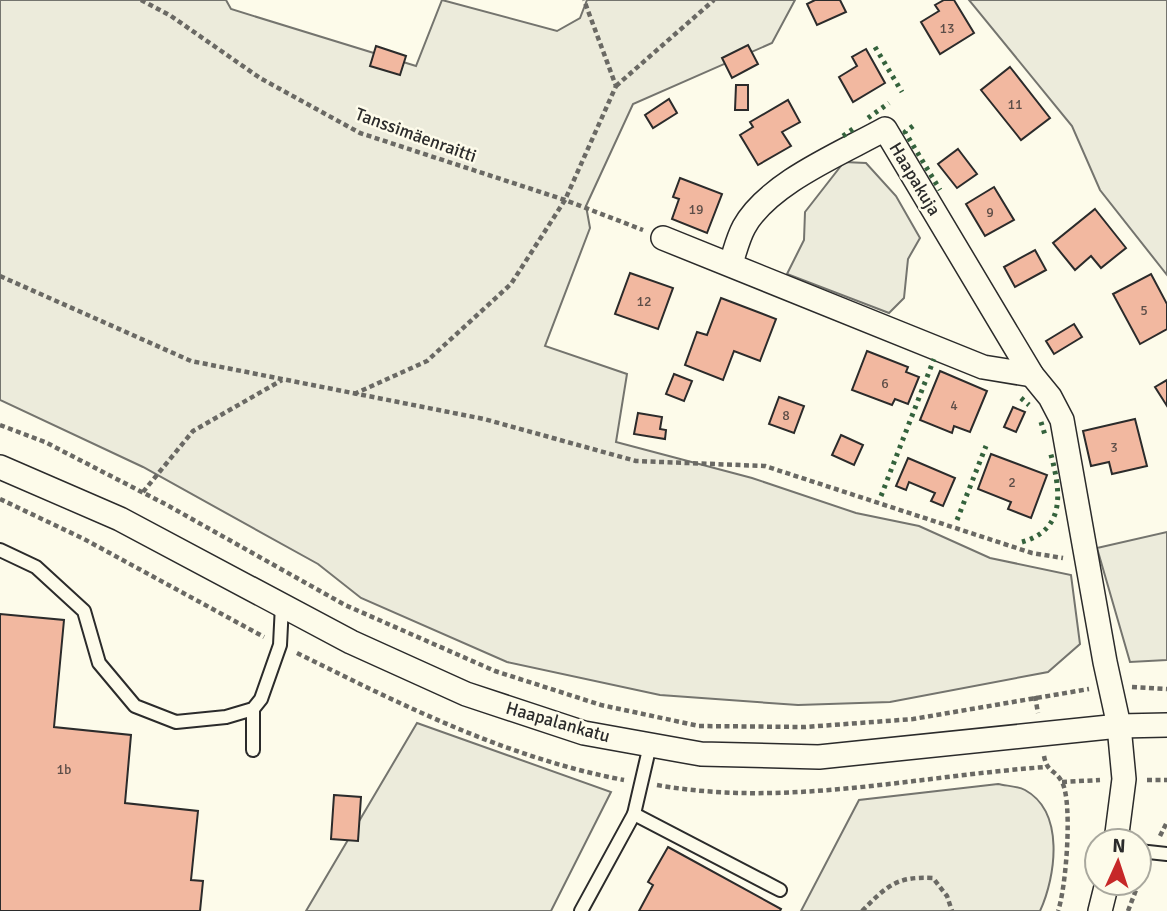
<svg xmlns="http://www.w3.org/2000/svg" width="1167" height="911" font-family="Signika,sans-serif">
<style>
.green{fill:#ecebdb;stroke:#74746e;stroke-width:2}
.building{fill:#f2b8a0;stroke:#2b2b2b;stroke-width:2}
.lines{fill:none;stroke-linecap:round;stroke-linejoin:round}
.lane-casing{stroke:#2b2b2b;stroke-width:16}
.street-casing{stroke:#2b2b2b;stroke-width:26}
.path{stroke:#6a6964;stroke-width:4.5;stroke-dasharray:5 3.5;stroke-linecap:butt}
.lane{stroke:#fdfbea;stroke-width:12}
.street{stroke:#fdfbea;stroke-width:23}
.hedge{stroke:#34623c;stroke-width:5;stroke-dasharray:3.5 5;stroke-linecap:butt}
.labels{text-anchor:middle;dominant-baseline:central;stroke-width:5;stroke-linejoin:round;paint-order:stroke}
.number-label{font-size:14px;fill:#5d4e48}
.street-label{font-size:18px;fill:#2b2b2b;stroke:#fdfbea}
</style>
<rect width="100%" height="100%" fill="#fdfbea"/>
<!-- green -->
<g class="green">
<polygon points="0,0 226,0 231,9 416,66 442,0 557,31 580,18 587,0 795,0 772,43 633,104 586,206 590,228 545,346 627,374 616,442 752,478 856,513 919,526 990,558 1071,575 1080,644 1048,672 890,702 798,705 660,695 507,662 361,598 318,564 143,467 0,400"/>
<polygon points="969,0 1167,0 1167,275 1100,190 1072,126"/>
<polygon points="844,162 866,163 896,196 920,238 908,259 904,298 889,313 787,274 804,240 805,212"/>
<polygon points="1167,532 1167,660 1130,662 1097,548"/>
<polygon points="417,723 611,792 551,911 306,911"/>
<path d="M 998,784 C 1006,786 1018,786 1025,790 C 1065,812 1056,876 1040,911 L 801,911 L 859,800 Z"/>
</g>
<!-- building -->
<g class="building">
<polygon points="815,0 840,0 846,12 817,25 807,4"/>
<polygon points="944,0 954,0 974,33 940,54 921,22 939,11 935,5"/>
<polygon points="748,45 758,64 732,78 722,58"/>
<polygon points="376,46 406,56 400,75 370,66"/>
<polygon points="866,49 885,83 853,102 839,77 857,66 852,57"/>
<polygon points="1010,67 1050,118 1021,140 981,90"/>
<polygon points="736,85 748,85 748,110 735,110"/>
<polygon points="669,99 677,113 653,128 645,115"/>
<polygon points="788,100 800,122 782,132 791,146 758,165 740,135 753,127 750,122"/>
<polygon points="958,149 977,174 957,188 938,164"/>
<polygon points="680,178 722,194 707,233 672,219 679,199 673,197"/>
<polygon points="994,187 1014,220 985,236 966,204"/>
<polygon points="1095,209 1126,248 1101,268 1091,256 1075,270 1053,243"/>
<polygon points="1035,250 1046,270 1015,287 1004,267"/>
<polygon points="630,273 673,288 658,329 615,314"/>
<polygon points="1151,274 1167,304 1167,329 1140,344 1113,294"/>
<polygon points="721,298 776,319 760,361 734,351 723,380 685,365 697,332 707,335"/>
<polygon points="1074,324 1082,337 1054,354 1046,341"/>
<polygon points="867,351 908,367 906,372 919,377 908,404 895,399 892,405 852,390"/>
<polygon points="940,371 987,391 970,432 954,426 952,433 920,420"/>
<polygon points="674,374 692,381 684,401 666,394"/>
<polygon points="1167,380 1167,406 1155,387"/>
<polygon points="779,397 804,406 794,433 769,424"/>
<polygon points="1013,407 1025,412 1016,432 1004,427"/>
<polygon points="638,413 662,417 660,429 666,430 665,439 634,434"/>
<polygon points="1135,419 1147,466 1112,474 1109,462 1091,466 1083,431"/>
<polygon points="841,435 863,445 854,465 832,455"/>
<polygon points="991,454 1047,475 1031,518 1008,509 1011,502 978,489"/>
<polygon points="908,458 955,478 943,506 931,501 935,493 909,482 906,490 896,486"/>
<polygon points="0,614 64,620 54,727 131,735 125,803 198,811 191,880 203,881 200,911 0,911"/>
<polygon points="334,795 361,797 358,841 331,839"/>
<polygon points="668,847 781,909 780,911 639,911 653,885 648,882"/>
</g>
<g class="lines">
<!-- lane casing -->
<g class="lane-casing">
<g id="lane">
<polyline points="0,550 36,567 84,611 99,663 135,706 176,722 226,717 253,709 261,699 280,645 282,605"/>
<polyline points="253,709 253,750"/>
<polyline points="634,814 780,890"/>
<polyline points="1139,851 1167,854"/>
<polyline points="581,911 634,814 650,745"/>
</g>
</g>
<!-- street casing -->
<g class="street-casing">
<g id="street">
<polyline points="663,238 983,367 1032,375"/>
<path d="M 731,263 C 735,251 738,238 744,227 C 768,183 842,153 885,129 L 1032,375 L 1050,397 L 1062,420 L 1105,662 L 1119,726 L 1124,779 L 1116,841"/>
<polyline points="0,467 120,519 351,642 466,694 584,733 701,754 819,757 1119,726 1167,725"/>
<polyline points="1100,911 1107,883"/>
</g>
</g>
<!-- path -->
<g class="path">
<polyline points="141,0 171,16 260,78 360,133 565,200 643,230"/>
<polyline points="616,86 714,0"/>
<polyline points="0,276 191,361 484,419 636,461 765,466 1032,553 1063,558"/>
<polyline points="354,394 427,361 511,284 565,200 616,86 584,0"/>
<polyline points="0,425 45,442 167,505 345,605 495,671 601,705 699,726 805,727 913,719 1089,689"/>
<polyline points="143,492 193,431 282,380"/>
<polyline points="0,499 84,539 264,637"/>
<path d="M 297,653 C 402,705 507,758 624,780"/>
<polyline points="1132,687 1167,689"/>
<polyline points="1035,696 1038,713"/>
<path d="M 1044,756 C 1047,773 1055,769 1062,782 C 1073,802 1066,889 1058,911"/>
<polyline points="1147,780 1167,780"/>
<polyline points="1062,782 1100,780"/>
<path d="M 657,785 C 786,808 917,776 1046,767"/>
<polyline points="1160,836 1167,822"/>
<path d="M 862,911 C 887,886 896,876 933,878 L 947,896 L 952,911"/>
<polyline points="1128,911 1144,869"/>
</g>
<!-- lane -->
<use href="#lane" class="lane"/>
<!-- street -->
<use href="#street" class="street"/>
<!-- hedge -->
<g class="hedge">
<polyline points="875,47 902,92"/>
<polyline points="868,118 889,103"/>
<polyline points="913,126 905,132 940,190"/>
<polyline points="843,136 853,129"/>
<polyline points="1021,398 1029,405"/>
<polyline points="1041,422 1045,435"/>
<polyline points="881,496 934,359"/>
<polyline points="957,520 986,446"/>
<path d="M 1022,542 C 1068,529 1060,488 1050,451"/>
</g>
</g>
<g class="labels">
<!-- number labels -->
<g class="number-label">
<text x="947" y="28">13</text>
<text x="1015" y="104">11</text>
<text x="696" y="209">19</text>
<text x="990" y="212">9</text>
<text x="644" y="301">12</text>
<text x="1144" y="310">5</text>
<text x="885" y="383">6</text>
<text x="954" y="405">4</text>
<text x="786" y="415">8</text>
<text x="1114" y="447">3</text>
<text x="1012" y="482">2</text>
<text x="64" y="769">1b</text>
</g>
<!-- street labels -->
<g class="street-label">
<text transform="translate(416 135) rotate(20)">Tanssimäenraitti</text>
<text transform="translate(915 179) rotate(59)">Haapakuja</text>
<text transform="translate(558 722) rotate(16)">Haapalankatu</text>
</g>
</g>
<!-- north arrow -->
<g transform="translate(1118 862) rotate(3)"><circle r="33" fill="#fdfbea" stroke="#a9a89e" stroke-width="2"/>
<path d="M0-5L12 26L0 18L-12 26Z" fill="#c62828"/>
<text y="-10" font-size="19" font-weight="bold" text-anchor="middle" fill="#2b2b2b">N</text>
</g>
</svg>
